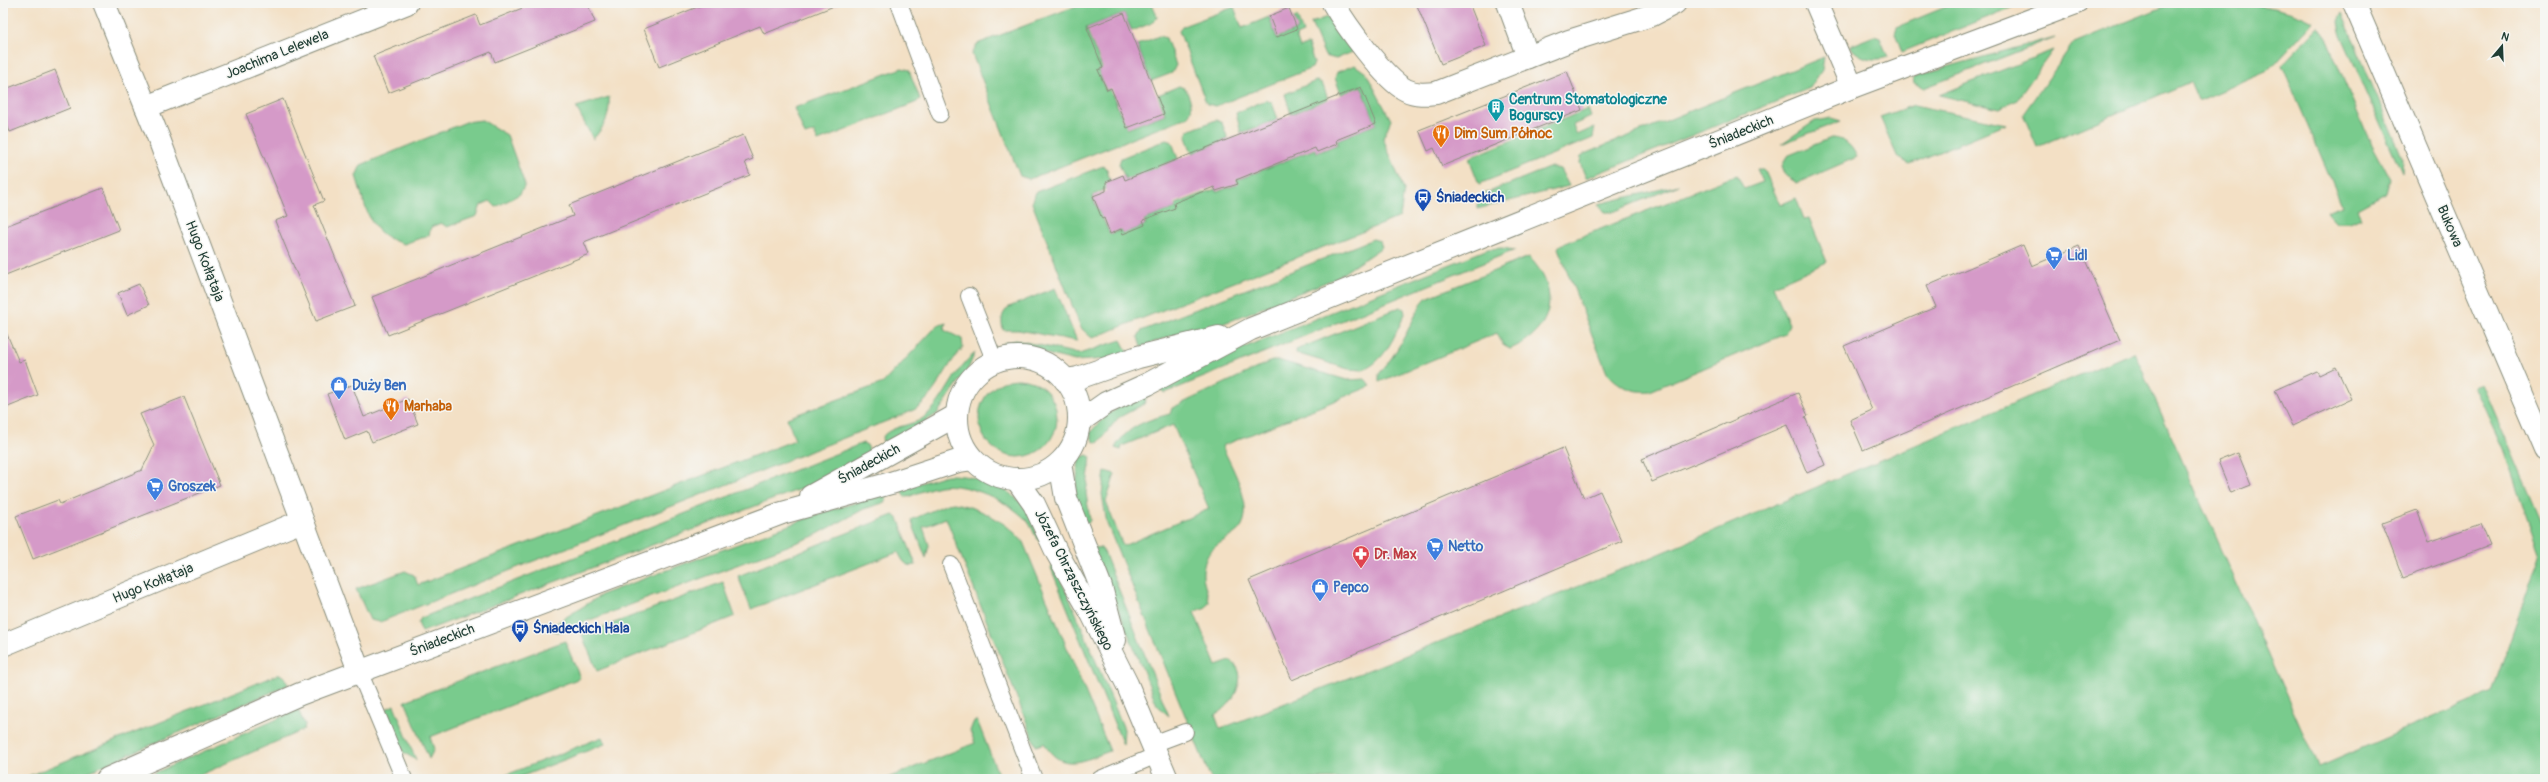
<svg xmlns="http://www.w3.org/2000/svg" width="2548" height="782" font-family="Pangolin,sans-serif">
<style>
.green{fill:#79cb8d;stroke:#4c8460}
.building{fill:#d59ac8}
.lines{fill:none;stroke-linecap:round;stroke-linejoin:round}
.service-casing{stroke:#898e7c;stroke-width:18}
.minor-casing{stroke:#898e7c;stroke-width:24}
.tertiary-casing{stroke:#898e7c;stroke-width:24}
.service{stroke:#fff;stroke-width:16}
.minor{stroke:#fff;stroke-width:22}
.tertiary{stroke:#fff;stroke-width:22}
.labels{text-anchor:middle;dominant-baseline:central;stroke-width:3;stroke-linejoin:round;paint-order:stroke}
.street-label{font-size:14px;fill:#1f3d34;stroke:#f6f6f2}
.culture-label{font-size:14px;font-weight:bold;fill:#0d838f;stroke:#f6f6f2;text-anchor:start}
.food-label{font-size:14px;font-weight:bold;fill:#c56008;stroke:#f6f6f2;text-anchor:start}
.transit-label{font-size:14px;font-weight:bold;fill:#164399;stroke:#f6f6f2;text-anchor:start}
.shop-label{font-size:14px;font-weight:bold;fill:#366cbe;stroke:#f6f6f2;text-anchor:start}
.health-label{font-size:14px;font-weight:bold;fill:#be3a42;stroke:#f6f6f2;text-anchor:start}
</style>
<rect width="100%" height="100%" fill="#f6f6f2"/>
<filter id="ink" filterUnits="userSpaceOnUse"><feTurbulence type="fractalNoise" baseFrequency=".025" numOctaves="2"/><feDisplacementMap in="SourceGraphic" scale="8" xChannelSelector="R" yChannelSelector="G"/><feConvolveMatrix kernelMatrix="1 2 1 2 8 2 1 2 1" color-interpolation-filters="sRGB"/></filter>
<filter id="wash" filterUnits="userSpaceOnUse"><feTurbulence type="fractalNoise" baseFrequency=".012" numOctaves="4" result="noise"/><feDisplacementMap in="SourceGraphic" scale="16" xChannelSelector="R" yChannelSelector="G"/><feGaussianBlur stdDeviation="0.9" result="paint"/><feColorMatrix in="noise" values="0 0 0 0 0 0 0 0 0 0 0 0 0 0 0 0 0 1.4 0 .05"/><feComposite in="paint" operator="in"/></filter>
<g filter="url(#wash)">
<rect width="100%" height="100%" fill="#f3e0c5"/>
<!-- green -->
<g class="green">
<path d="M 1084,3 L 1152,3 L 1157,17 L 1154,22 L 1132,31 L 1124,13 L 1086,28 L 1102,68 L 1098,70 L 1106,91 L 1110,89 L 1127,129 L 1165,114 L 1158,95 L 1179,86 L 1186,89 C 1189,99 1196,108 1187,117 L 1029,179 L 1020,176 L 972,54 L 977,44 Z"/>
<polygon points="1955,3 2023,3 1902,52 1895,33 1897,27"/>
<path d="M 2173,3 C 2219,3 2274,0 2313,22 L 2268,71 L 2198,101 L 2190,82 L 2037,147 L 2023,114 L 2074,43 Z"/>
<polygon points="1234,7 1242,28 1269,17 1277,38 1298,29 1294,18 1297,17 1303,33 1296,36 1300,48 1308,44 1314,63 1312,68 1216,106 1207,104 1205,100 1179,31 1183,26"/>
<polygon points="2342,13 2403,159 2402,173 2340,32 2338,21"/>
<polygon points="1327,17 1357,50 1336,59 1325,56 1311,23"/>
<polygon points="2318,27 2326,38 2367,135 2390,178 2386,193 2357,209 2361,217 2350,222 2336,222 2326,211 2342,205 2282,65"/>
<polygon points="1159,36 1166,38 1176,65 1172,73 1151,81 1137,45"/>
<path d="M 1874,36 L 1880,38 L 1888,57 C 1872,62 1860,58 1849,46 Z"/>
<polygon points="2055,37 1924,88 1914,83 1913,78 1929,72"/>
<polygon points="2053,50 2016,101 1999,109 1939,95"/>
<polygon points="1824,57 1822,70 1810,88 1586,178 1580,163 1581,156 1584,154"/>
<polygon points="1355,65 1366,73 1391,120 1383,138 1404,190 1400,217 1092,338 1081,328 1032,203 1036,192 1103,166 1107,169 1111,186 1092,196 1110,234 1121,230 1122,234 1146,225 1144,220 1175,208 1176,204 1215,189 1217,192 1238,184 1237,180 1315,149 1317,153 1338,144 1337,140 1376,124 1361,86 1341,94 1335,78 1337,72"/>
<polygon points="902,68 909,70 920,99 917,102 818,141 814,132 805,135 794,108"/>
<polygon points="1316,81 1322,83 1328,99 1291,114 1285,94"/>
<path d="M 609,97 C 610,115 606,125 593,139 L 576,107 Z"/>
<polygon points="1266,100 1272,103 1278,119 1241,133 1236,113"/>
<polygon points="1914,105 2006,124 1910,164 1898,158 1880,117"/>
<polygon points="1588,109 1591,117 1573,125 1577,135 1595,127 1593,138 1479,184 1469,158"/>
<polygon points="1831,118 1841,121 1781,144 1815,121"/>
<path d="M 482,120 L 507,135 L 525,185 L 520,194 L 496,207 L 490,201 L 481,205 L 477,216 L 447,227 L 441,223 L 431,227 L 429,235 L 404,244 C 367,234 367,209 356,176 L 361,165 L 466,122 Z"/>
<polygon points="1216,120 1222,123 1228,139 1192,153 1186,137 1188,131"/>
<path d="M 1831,138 C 1845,138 1852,146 1857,157 L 1797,183 L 1786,176 L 1782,166 L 1787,156 Z"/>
<polygon points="1166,140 1172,142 1178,159 1126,180 1119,164 1121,158"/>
<polygon points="1551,167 1560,169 1569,186 1477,209 1478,200 1484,194"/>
<path d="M 1757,169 L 1764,169 L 1780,205 L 1796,198 L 1804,219 L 1809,218 L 1827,262 L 1773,286 L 1789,324 L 1785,334 L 1650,391 C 1632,393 1619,386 1607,373 L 1558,248 L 1560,245 L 1737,175 L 1744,189 L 1763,182 Z"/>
<polygon points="1679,185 1613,212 1605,212 1598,204"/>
<polygon points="1373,239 1380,241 1382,247 1336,278 1207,330 1171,336 1141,347 1138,337 1141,331"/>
<path d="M 1502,248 L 1515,250 L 1165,393 L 1159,389 C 1187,378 1211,362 1238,350 L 1488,249 Z"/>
<path d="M 1529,257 C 1562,290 1553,332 1510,349 L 1503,345 L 1497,333 L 1379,382 L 1379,374 C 1398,352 1408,330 1421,304 L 1426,298 Z"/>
<path d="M 1055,288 L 1077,341 L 1018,330 L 1003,330 C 1001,320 1001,314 1009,307 Z"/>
<path d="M 1400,307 L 1404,309 L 1405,314 C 1395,334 1386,361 1363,370 L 1348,369 L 1296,353 L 1296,350 Z"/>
<path d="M 946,323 L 944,330 L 962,339 L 963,348 C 944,367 936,398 912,411 L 380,622 L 370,620 L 356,589 L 405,571 L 414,575 L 418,585 L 795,440 L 787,418 L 883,383 L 937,326 Z"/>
<polygon points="1016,340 1079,354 1121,340 1128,353 1107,359 1075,361 1003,343"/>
<path d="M 2134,352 L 2318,767 L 2492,692 L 2540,554 L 2503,449 L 2474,386 L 2482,383 L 2545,530 L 2545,779 L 1211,779 L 1107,524 L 1102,494 L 1105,471 L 1115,474 L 1106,502 L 1123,546 L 1209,509 L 1173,425 L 1122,446 L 1121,450 L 1115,448 C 1127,426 1147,420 1170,414 L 1172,408 L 1272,361 L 1281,361 L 1347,380 L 1365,379 L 1371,386 L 1222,446 C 1232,468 1261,516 1234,534 C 1220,544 1208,547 1204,566 C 1200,580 1208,590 1209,602 L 1206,607 L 1194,612 L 1216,666 L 1230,661 C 1252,672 1232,708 1215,715 L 1220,729 L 1650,558 Z"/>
<path d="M 975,353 L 968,369 L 937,414 L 884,446 L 882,438 C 888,426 913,426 923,418 C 946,401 952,371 975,353 Z"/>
<circle cx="1018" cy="418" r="39"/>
<path d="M 1145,395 L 1146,399 L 1144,404 L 1118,418 L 1098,443 L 1093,441 L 1090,433 C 1107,412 1120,406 1145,395 Z"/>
<polygon points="863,443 867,445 870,452 811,485 422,632 418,623 421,618"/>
<polygon points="1087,455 1091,457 1086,493 1090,520 1087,525 1075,498 1079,458"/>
<path d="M 946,475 C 972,474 1010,486 1026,509 C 1032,519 1036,532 1041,543 C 1034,538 1033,526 1026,520 C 1009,501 966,482 940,486 C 929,488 918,493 908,497 L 904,496 L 901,489 Z"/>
<polygon points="887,494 886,502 864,509 814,536 558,632 553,630 552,626 603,594 827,511"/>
<path d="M 954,503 C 980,508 1006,521 1023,542 L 1110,751 C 1084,760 1061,774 1044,743 L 1036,746 L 946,518 L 923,527 L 929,545 L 926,558 L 911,520 L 947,504 Z"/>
<path d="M 893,515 L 898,518 L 916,565 C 905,568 902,559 898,552 L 751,609 L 738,576 Z"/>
<polygon points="1093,547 1101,548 1104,552 1169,716 1157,705"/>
<polygon points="1053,564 1073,606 1124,729 1123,745 1051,568"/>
<polygon points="723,582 735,616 597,671 582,635"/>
<polygon points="565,641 580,678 430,737 434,749 429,759 405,701"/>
<polygon points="279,674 285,677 288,685 72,779 21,779"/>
<polygon points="394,705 416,760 403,752 386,709"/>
<polygon points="298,710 305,725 303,730 191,779 141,779"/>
<polygon points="977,720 1000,779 885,779 975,743 970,731 973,723"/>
<polygon points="602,737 605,744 515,779 496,779"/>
</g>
<g id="blocks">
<!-- building -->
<g class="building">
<polygon points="535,3 587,3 595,22 495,62 491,52 388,93 373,56 476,15 480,25"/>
<polygon points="707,3 839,3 839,4 764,34 760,26 659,67 644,29"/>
<polygon points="1416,3 1469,3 1486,46 1441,64"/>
<polygon points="1289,8 1297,29 1277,37 1269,16"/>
<polygon points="1124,13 1164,114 1127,128 1111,88 1107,90 1098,70 1103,68 1087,28"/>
<polygon points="55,70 70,108 10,132 3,114 3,90"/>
<polygon points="1567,71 1582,110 1442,166 1434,148 1428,151 1419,130"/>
<polygon points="1361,87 1376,124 1336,140 1337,144 1317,152 1315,148 1236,180 1238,184 1216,191 1214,187 1174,203 1175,208 1143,220 1145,225 1123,234 1121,229 1110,234 1104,218 1102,219 1093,196 1106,191 1106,182 1123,175 1125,180"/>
<polygon points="283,99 324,201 314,205 355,306 316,321 275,221 288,216 246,114"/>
<polygon points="743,135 753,159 745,162 750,175 584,242 589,254 388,335 372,297 573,216 569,205"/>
<polygon points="103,188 119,230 3,276 3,227"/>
<polygon points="2023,245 2032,266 2079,246 2120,340 1863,450 1850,420 1872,410 1844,346 1936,307 1927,286"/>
<polygon points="139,284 149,305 127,315 118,293"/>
<polygon points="3,325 19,362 25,360 38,395 3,409"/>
<polygon points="2336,367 2351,399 2292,426 2275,390 2317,371 2319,375"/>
<polygon points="352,385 364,417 408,399 418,424 372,442 367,431 345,440 327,394"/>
<polygon points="1798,393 1808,416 1805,417 1825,465 1807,473 1787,425 1652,482 1642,459"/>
<polygon points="184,397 220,485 33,559 16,516 58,500 60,504 142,470 154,445 140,414"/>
<polygon points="1563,448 1584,498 1600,491 1622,541 1292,680 1249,580"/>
<polygon points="2238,453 2251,485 2231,493 2218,461"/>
<polygon points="2417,510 2429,542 2480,524 2489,546 2403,578 2382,523"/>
</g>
</g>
</g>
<g filter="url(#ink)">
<use href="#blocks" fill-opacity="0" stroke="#898e7c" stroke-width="1"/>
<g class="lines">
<!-- service casing -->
<g class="service-casing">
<g id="service">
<polyline points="899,3 940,114"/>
<polyline points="969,296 995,362"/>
<polyline points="951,565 1034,779"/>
<polyline points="359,671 404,779"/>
<polyline points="1153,744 1185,732"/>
<polyline points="1100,779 1157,755"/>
</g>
</g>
<!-- minor casing -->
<g class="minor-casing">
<g id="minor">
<polyline points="104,3 159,139 359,671"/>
<path d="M 1333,3 C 1345,24 1385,80 1406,90 C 1416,95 1426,94 1436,93 L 1569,41 L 1652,15 L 1675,3"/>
<polyline points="1508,3 1528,57"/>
<polyline points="1816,3 1852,87"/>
<polyline points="146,107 407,3"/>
<polyline points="1060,463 1066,498 1101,587 1115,640"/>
<polyline points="1017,480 1034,504 1057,553 1092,614 1127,684 1167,779"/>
<polyline points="3,645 302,521"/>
</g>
</g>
<!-- tertiary casing -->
<g class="tertiary-casing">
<g id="tertiary">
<polyline points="2354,3 2545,449"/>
<circle cx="1018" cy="418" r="61"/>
<polyline points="1065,380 1078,378 1138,357 1219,337"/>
<polyline points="1079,422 1106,403 1148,384 1251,329 1852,87 2076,3"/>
<polyline points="811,496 957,415"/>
<polyline points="107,779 300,694 782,513 891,483 958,461 972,459"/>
</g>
</g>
<!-- service -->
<use href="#service" class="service"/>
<!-- minor -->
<use href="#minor" class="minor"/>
<!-- tertiary -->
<use href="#tertiary" class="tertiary"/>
</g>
</g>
<!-- icons -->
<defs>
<g id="building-pin" transform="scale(0.9)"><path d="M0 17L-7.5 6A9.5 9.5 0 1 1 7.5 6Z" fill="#0f9aa8" stroke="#f6f6f2"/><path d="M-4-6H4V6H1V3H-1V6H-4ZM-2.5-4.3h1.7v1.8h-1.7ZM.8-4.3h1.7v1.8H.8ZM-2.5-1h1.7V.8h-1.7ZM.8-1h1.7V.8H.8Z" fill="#fff"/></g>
<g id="restaurant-pin" transform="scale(0.9)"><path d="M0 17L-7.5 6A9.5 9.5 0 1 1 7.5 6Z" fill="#e8710a" stroke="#f6f6f2"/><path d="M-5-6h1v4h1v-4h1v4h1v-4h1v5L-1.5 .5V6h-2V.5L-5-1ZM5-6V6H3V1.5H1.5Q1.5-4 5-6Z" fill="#fff"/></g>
<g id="bus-pin" transform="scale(0.9)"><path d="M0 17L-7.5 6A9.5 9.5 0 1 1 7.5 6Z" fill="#1a4fb4" stroke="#f6f6f2"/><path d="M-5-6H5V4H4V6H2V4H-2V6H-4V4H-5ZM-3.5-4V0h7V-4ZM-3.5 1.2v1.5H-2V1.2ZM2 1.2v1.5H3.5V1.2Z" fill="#fff"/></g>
<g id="supermarket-pin" transform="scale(0.9)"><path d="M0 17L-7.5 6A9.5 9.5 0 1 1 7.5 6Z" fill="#3f7fe0" stroke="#f6f6f2"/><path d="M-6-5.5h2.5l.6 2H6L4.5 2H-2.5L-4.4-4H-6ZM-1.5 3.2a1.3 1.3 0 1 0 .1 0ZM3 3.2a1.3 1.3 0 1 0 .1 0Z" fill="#fff"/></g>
<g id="shop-pin" transform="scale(0.9)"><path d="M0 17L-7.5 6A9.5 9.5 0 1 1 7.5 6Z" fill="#3f7fe0" stroke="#f6f6f2"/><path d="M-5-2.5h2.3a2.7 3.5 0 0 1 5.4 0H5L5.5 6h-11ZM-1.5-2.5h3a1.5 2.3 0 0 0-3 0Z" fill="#fff"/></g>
<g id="pharmacy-pin" transform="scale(0.9)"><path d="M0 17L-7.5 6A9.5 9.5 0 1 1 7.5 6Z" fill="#e0444e" stroke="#f6f6f2"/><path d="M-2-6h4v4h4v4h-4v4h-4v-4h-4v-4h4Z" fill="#fff"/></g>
</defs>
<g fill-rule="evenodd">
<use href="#building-pin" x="1496" y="107"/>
<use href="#restaurant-pin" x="1441" y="133"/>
<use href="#bus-pin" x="1423" y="197"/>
<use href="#supermarket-pin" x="2054" y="255"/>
<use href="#shop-pin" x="339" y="385"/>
<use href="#restaurant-pin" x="391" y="406"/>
<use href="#supermarket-pin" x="155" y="486"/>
<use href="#supermarket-pin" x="1435" y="546"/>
<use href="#pharmacy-pin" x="1361" y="554"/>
<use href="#shop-pin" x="1320" y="587"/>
<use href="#bus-pin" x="520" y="628"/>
</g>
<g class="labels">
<!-- street labels -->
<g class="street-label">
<text transform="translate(277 54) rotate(-22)">Joachima Lelewela</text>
<text transform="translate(1741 132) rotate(-22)">Śniadeckich</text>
<text transform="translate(2450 226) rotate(67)">Bukowa</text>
<text transform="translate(205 261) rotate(69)">Hugo Kołłątaja</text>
<text transform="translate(869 464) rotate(-29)">Śniadeckich</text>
<text transform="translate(1074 580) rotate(63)">Józefa Chrząszczyńskiego</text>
<text transform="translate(153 583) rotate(-22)">Hugo Kołłątaja</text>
<text transform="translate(442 640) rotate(-21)">Śniadeckich</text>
</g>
<!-- culture labels -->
<g class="culture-label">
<text x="1509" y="99">Centrum Stomatologiczne<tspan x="1509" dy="16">Bogurscy</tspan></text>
</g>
<!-- food labels -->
<g class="food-label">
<text x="1454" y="133">Dim Sum Północ</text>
<text x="404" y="406">Marhaba</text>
</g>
<!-- transit labels -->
<g class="transit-label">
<text x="1436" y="197">Śniadeckich</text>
<text x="533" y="628">Śniadeckich Hala</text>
</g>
<!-- shop labels -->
<g class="shop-label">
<text x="2067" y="255">Lidl</text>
<text x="352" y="385">Duży Ben</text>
<text x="168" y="486">Groszek</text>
<text x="1448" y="546">Netto</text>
<text x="1333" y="587">Pepco</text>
</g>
<!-- health labels -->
<g class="health-label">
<text x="1374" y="554">Dr. Max</text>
</g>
</g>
<!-- margin -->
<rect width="2548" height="782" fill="none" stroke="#f6f6f2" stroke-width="16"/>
<!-- north arrow -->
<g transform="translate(2502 46) rotate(19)" stroke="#f6f6f2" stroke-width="3" paint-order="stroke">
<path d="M0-3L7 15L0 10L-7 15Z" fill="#1f3d34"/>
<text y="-6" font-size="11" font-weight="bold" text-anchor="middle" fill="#1f3d34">N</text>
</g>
</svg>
